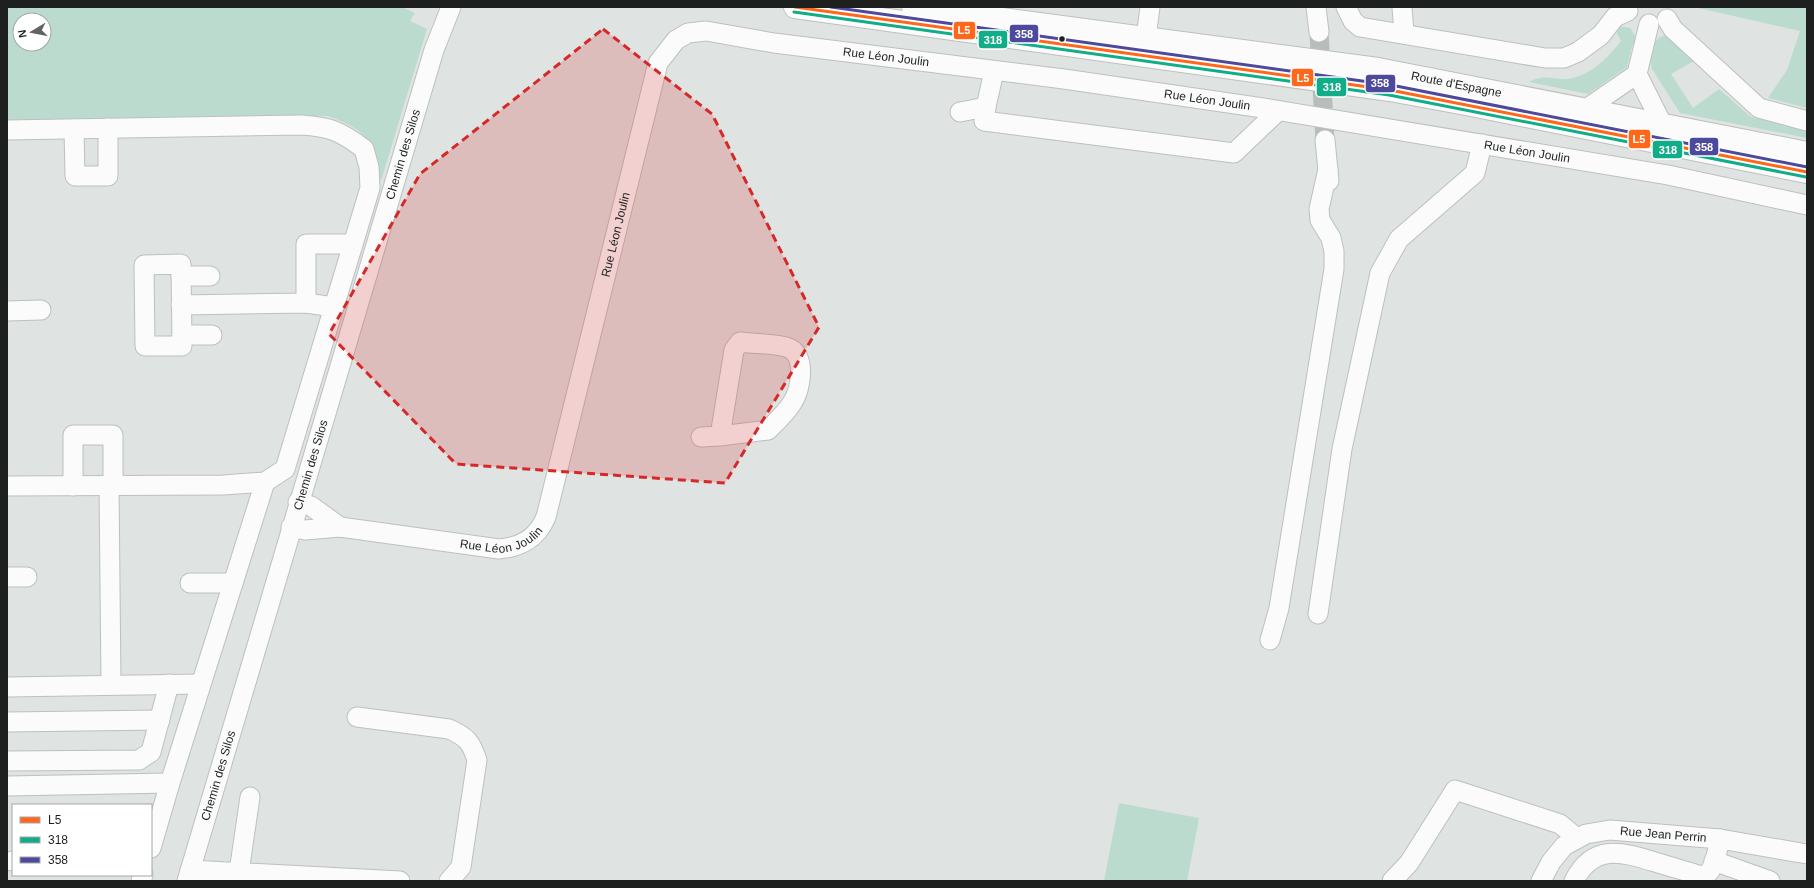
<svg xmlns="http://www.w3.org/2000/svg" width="1814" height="888" font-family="Arial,sans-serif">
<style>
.green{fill:#bcdbcf;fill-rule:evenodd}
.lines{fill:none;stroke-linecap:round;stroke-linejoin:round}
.minor-tunnel{stroke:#b8bcba;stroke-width:19;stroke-dasharray:19 10;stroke-linecap:butt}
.minor-casing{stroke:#bdc0be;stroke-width:21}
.major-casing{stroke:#bdc0be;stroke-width:24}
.minor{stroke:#fafbfa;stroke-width:19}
.major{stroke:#fafbfa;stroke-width:22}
.bus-1-casing{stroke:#fff;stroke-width:6}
.bus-2-casing{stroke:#fff;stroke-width:6}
.bus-3-casing{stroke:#fff;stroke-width:6}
.bus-1{stroke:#ff671b;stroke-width:3}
.bus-2{stroke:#10ad88;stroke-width:3}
.bus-3{stroke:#4d499d;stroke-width:3}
.marked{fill:#d62828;fill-opacity:0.2;stroke:#d62828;stroke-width:3;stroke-dasharray:8 5;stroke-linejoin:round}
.bus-dot{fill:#1d201e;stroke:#fff;stroke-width:1.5}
.labels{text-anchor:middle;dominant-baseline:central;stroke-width:4;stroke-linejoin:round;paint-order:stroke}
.street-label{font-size:12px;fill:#1d201e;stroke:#fff}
.line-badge{stroke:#fff;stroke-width:1.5}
.badge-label{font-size:11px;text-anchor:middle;font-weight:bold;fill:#fff}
</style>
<rect width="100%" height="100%" fill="#dfe3e1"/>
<!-- green -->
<g class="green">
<path d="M 7,7 L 402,7 L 415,13 L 410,21 L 427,29 L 381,181 C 374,141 367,130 328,116 L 7,121 ZM 20,20 L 44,20 L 44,44 L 20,44 Z"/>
<polygon points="1694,7 1807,7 1807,108 1768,98 1787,70 1800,31"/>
<path d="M 1620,26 L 1630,28 L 1635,36 L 1635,43 L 1632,46 L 1627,67 L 1588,94 L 1529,82 C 1545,74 1549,79 1566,79 C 1588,78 1608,58 1621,41 L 1614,27 Z"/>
<path d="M 1668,34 L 1694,61 L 1671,74 L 1693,108 L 1719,89 L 1751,117 L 1807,128 L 1807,138 L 1680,113 L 1652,69 C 1648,53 1651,38 1668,34 Z"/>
<polygon points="1119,803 1199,818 1187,881 1104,881"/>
</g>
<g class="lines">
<!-- minor-tunnel -->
<polyline class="minor-tunnel" points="1319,32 1325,140"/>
<!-- minor casing -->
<g class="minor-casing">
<g id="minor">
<polyline points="1316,7 1319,32"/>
<polyline points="1346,7 1353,21 1360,27 1545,58 1564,58 1578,52 1601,35 1615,17 1628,11"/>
<polyline points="1402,7 1404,33"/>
<polyline points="1667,19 1673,29 1759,108 1807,121"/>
<polyline points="1649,24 1637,74 1662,124"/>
<polyline points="1146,38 1150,7"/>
<polyline points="986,107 984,121 1234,153 1278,111"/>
<polyline points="1586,109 1637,74"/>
<polyline points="960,112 986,107 994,71"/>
<polyline points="74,129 75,176 108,176 108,128"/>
<path d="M 7,130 L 301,125 C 331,127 340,131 364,149 L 369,167 L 370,188 L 285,469 L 265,482 L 223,485 L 7,486"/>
<polyline points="1325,140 1329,181"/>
<polygon points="181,264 182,346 145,346 144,265"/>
<polyline points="181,276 210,276"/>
<polyline points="306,303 306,244 353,244"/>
<polyline points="181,305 306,303 334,307"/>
<polyline points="7,311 41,310"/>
<polyline points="182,335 212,335"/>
<path d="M 701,437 L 720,436 L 768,430 C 776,422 786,413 792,403 C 802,389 807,352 786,347 C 772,343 755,344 740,342 L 734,350 L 720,436"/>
<polyline points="109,485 111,685"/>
<polyline points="73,486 73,435 113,435 113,485"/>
<polyline points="298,502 311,506 340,527"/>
<path id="s1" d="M 291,527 L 305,530 L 340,527 L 499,549 C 522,547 537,538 546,517 L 658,63 L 676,40 L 688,33 L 706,31 L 774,43 L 1064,79 L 1263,108 L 1668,175 L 1807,205"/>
<polyline points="7,577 27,577"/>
<polyline points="190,583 233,583"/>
<polyline points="1318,614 1342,449 1380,273 1399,239 1475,173 1482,144"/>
<polyline points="1270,640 1279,608 1334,269 1334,251 1331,238 1320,220 1319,209 1328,169"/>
<polyline points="7,687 201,684"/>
<path d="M 357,717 L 449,729 C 467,737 471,742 477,760 L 461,867 L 449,881"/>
<polyline points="7,722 160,720"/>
<polyline points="7,761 139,760 151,752 169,684"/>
<polyline points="7,786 170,783"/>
<polyline points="151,848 170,783 265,482"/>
<polyline points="12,861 13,861"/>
<polyline points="1714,861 1770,881"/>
<polyline points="190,870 400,881"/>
<polyline points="239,872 250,797"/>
<polyline points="141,881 143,875"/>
<path id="s2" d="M 187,881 L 434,50 L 451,7"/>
<polyline points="1392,881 1409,863 1455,790 1560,824 1577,838"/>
<path id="s3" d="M 1541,881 L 1551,862 L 1564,846 L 1586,834 L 1610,830 L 1720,839 L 1807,854"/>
<path d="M 1574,881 C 1593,843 1622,852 1655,862 C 1671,867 1686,871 1702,876 C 1715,874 1717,850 1720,839"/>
</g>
</g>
<!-- major casing -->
<g class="major-casing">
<g id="major">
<polyline points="795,7 1390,90 1466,104 1807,172"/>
<path id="s4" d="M 913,7 L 1378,69 L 1807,153"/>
</g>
</g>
<!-- minor -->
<use href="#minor" class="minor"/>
<!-- major -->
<use href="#major" class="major"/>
<!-- bus-1 casing -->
<g class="bus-1-casing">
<polyline id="bus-1" points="795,7 1390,90 1807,172"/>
</g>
<!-- bus-2 casing -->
<g class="bus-2-casing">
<polyline id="bus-2" points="794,12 1389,95 1806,177"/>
</g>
<!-- bus-3 casing -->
<g class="bus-3-casing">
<polyline id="bus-3" points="831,7 1391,85 1807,167"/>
</g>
<!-- bus-1 -->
<use href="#bus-1" class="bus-1"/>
<!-- bus-2 -->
<use href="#bus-2" class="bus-2"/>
<!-- bus-3 -->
<use href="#bus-3" class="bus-3"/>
</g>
<!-- marked area -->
<path class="marked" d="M 603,29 L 712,114 L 819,327 L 725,483 L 456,464 L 329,334 L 420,174 Z"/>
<!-- markers -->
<circle class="bus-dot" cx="1062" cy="39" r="3.5"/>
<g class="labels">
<!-- street labels -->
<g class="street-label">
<text stroke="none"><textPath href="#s1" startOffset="981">Rue Léon Joulin</textPath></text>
<text stroke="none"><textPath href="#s4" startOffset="549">Route d'Espagne</textPath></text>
<text stroke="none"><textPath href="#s1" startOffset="1305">Rue Léon Joulin</textPath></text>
<text stroke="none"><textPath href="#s1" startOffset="1629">Rue Léon Joulin</textPath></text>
<text stroke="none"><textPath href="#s2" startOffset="758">Chemin des Silos</textPath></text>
<text stroke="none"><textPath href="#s1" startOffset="561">Rue Léon Joulin</textPath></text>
<text stroke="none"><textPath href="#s2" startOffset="434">Chemin des Silos</textPath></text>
<text stroke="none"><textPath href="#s1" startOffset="214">Rue Léon Joulin</textPath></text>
<text stroke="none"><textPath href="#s2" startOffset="110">Chemin des Silos</textPath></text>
<text stroke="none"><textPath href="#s3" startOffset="145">Rue Jean Perrin</textPath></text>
</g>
</g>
<g class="line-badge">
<rect x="953" y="21" width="23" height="19" rx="4" fill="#ff671b"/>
<rect x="1009" y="24" width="30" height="19" rx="4" fill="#4d499d"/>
<rect x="978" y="30" width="30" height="19" rx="4" fill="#10ad88"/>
<rect x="1291" y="68" width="23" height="19" rx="4" fill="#ff671b"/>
<rect x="1365" y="74" width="31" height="19" rx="4" fill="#4d499d"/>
<rect x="1316" y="77" width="31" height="20" rx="4" fill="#10ad88"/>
<rect x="1628" y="129" width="23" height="20" rx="4" fill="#ff671b"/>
<rect x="1689" y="137" width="30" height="19" rx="4" fill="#4d499d"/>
<rect x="1652" y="140" width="31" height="19" rx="4" fill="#10ad88"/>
</g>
<g class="badge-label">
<text x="964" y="34">L5</text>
<text x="1024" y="38">358</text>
<text x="993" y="44">318</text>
<text x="1303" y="82">L5</text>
<text x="1380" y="87">358</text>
<text x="1332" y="91">318</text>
<text x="1639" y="143">L5</text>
<text x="1704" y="151">358</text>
<text x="1668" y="154">318</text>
</g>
<!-- border -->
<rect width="1814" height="888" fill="none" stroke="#1d201e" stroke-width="16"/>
<!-- legend -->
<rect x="12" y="804" width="140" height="72" fill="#ffffff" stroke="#a5a6a5"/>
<rect x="20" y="817" width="20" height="6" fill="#ff671b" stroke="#a5a6a5"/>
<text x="48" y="824" font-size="12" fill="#1d201e">L5</text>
<rect x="20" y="837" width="20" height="6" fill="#10ad88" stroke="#a5a6a5"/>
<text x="48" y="844" font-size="12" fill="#1d201e">318</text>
<rect x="20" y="857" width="20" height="6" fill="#4d499d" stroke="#a5a6a5"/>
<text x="48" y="864" font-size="12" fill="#1d201e">358</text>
<!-- north arrow -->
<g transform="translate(32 32) rotate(260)"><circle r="19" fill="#ffffff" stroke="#a5a6a5"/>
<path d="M0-3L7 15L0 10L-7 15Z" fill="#616462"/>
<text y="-6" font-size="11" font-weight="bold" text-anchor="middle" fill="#1d201e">N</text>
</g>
</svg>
